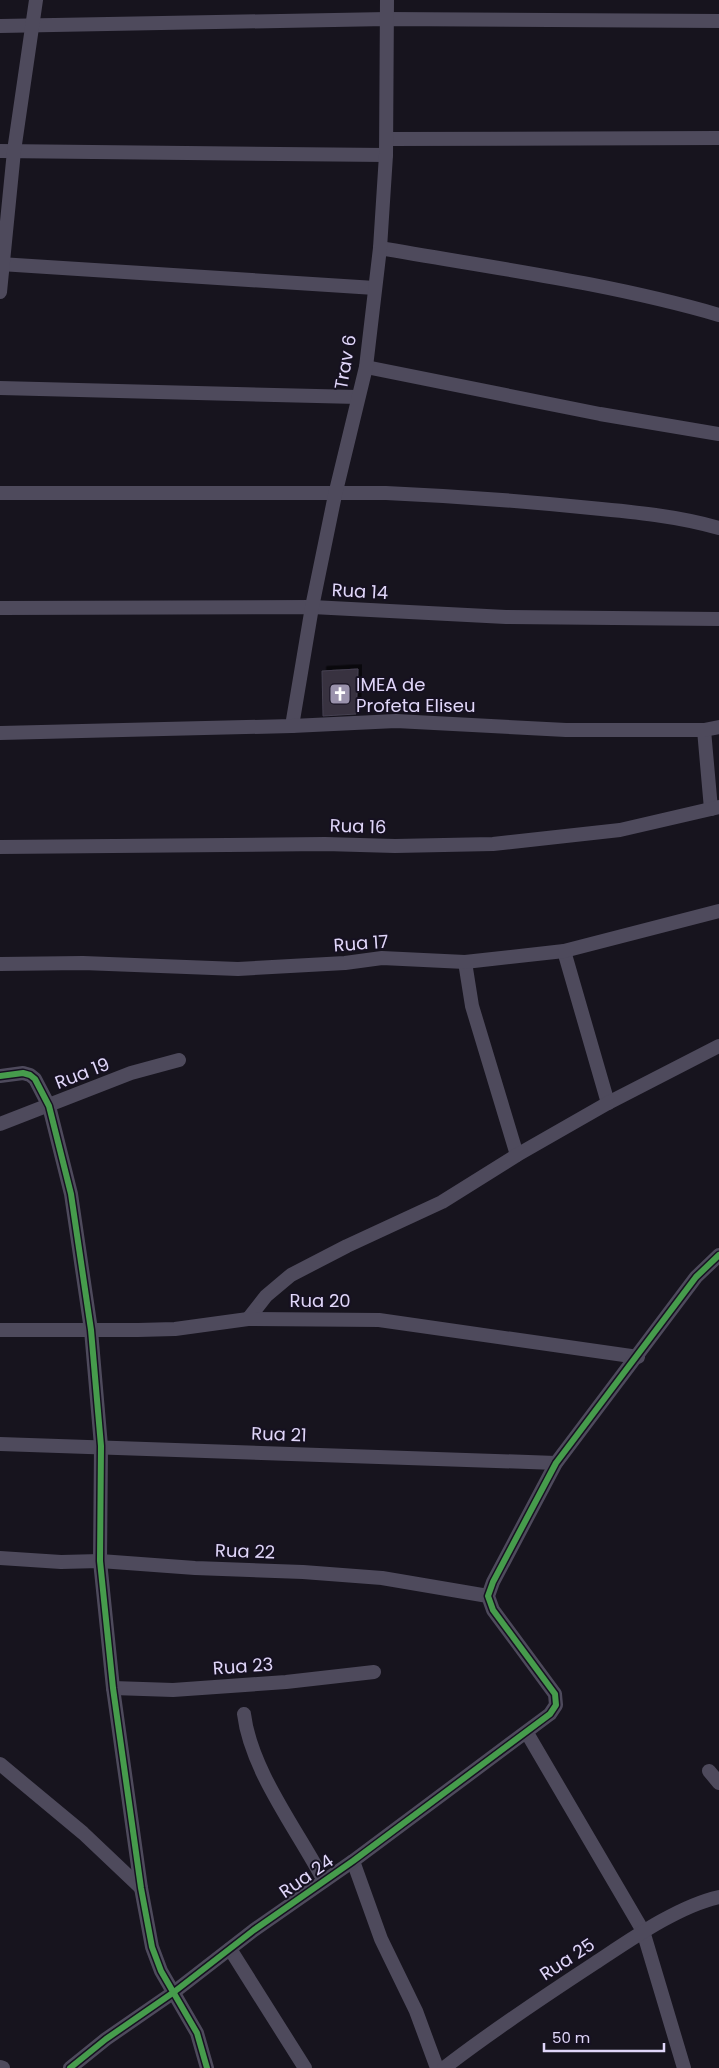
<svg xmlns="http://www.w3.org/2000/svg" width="719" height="2068" font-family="Poppins,sans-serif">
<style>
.building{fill:#373240;stroke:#454050;filter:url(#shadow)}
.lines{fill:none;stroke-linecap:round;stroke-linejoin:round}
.street{stroke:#4e4a5c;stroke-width:14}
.cycleway-casing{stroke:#161121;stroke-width:9}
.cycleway{stroke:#469c4c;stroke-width:6}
.labels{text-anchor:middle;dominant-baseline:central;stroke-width:4;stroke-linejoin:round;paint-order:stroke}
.street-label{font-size:18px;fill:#e0d6f9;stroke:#161121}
.poi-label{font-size:18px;fill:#e0d6f9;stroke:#161121;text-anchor:start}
</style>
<defs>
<filter id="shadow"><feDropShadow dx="4.5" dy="-4.5" stdDeviation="0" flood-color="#0009"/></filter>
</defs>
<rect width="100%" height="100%" fill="#17141e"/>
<!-- building -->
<polygon class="building" points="358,669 356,714 323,716 322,671"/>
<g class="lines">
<!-- street -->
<g class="street">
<polyline points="0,26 387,19 719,21"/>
<polyline points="387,139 719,138"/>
<polyline points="0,151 386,155"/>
<path d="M 380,248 C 493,268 609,283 719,315"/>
<polyline points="0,264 375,288"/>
<polyline points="0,292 14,151 36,0"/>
<polyline points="366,367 600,414 719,434"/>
<polyline points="0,388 358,397"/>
<path d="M 0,493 L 386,493 C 454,496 523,501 591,508 C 634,512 677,516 719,528"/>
<polyline points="0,608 312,607 506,617 719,619"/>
<polyline points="292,726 312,607 335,495 366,367 380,248 386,155 387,0"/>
<polyline points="704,730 711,809"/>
<polyline points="0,733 292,726 396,721 566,730 704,730 719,727"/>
<polyline points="0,847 325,844 395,846 493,844 620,830 719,807"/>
<polyline points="564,951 608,1103"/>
<polyline points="465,962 472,1006 517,1155"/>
<polyline points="0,964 83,963 238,969 345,963 382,958 465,962 564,951 719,911"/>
<polyline points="0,1076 23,1073 30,1075 35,1079 49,1106 71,1194 91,1330 101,1446 100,1561 113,1688 141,1888 152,1947 161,1971 197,2033 207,2068"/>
<polyline points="0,1124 131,1073 179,1060"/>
<polyline points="248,1319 266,1296 291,1275 347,1246 442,1202 517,1155 608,1103 719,1046"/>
<polyline points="0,1330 138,1330 175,1329 248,1319 379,1320 638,1357"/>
<polyline points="0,1444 556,1463"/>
<polyline points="0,1558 61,1562 100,1561 195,1568 303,1572 382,1578 488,1596"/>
<polyline points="113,1688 173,1690 286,1682 374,1672"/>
<path d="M 244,1714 C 251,1771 298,1831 324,1881"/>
<polyline points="527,1733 643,1931 684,2068"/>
<polyline points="0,1764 83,1833 141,1888"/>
<polyline points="709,1771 719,1783"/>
<polyline points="353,1861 381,1939 416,2011 437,2068"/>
<polyline points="230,1949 305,2068"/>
<polyline points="0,2067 3,2068"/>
<polyline points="70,2068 106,2039 174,1992 254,1930 353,1861 550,1714 556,1705 555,1694 493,1610 488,1596 493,1582 556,1463 696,1277 719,1255"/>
<path d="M 444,2068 C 493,2030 543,1997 595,1963 C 630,1940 678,1906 719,1897"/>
</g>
<!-- cycleway casing -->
<g class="cycleway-casing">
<g id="cycleway">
<polyline points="0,1076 23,1073 30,1075 35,1079 49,1106 71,1194 91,1330 101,1446 100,1561 113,1688 141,1888 152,1947 161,1971 197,2033 207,2068"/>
<polyline points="70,2068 106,2039 174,1992 254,1930 353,1861 550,1714 556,1705 555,1694 493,1610 488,1596 493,1582 556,1463 696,1277 719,1255"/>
</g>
</g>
<!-- cycleway -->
<use href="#cycleway" class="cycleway"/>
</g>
<!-- icons -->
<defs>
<g id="church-square" transform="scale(1.125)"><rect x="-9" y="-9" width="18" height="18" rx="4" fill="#9a92ac" stroke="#161121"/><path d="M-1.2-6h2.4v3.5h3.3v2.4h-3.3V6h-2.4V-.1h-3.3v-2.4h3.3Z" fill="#fff"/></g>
</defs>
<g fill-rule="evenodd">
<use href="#church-square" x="340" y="694"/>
</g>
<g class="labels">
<!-- street labels -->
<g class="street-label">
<text transform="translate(345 362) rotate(-80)">Trav 6</text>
<text transform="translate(360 591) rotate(3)">Rua 14</text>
<text transform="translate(358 826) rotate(2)">Rua 16</text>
<text transform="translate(361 943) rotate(-4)">Rua 17</text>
<text transform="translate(82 1073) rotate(-21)">Rua 19</text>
<text x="320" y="1300">Rua 20</text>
<text transform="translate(279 1434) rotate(2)">Rua 21</text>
<text transform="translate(245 1551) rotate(2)">Rua 22</text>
<text transform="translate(243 1666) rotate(-4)">Rua 23</text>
<text transform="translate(306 1876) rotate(-35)">Rua 24</text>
<text transform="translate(567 1959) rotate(-33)">Rua 25</text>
</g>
<!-- poi labels -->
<g class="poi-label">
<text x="356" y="684">IMEA de<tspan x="356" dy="21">Profeta Eliseu</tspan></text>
</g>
</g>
<!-- scale -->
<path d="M544 2043v8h120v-8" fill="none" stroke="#e0d6f9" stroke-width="2.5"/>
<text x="552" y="2043" font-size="15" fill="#e0d6f9" stroke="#161121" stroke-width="4" paint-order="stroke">50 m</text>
</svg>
